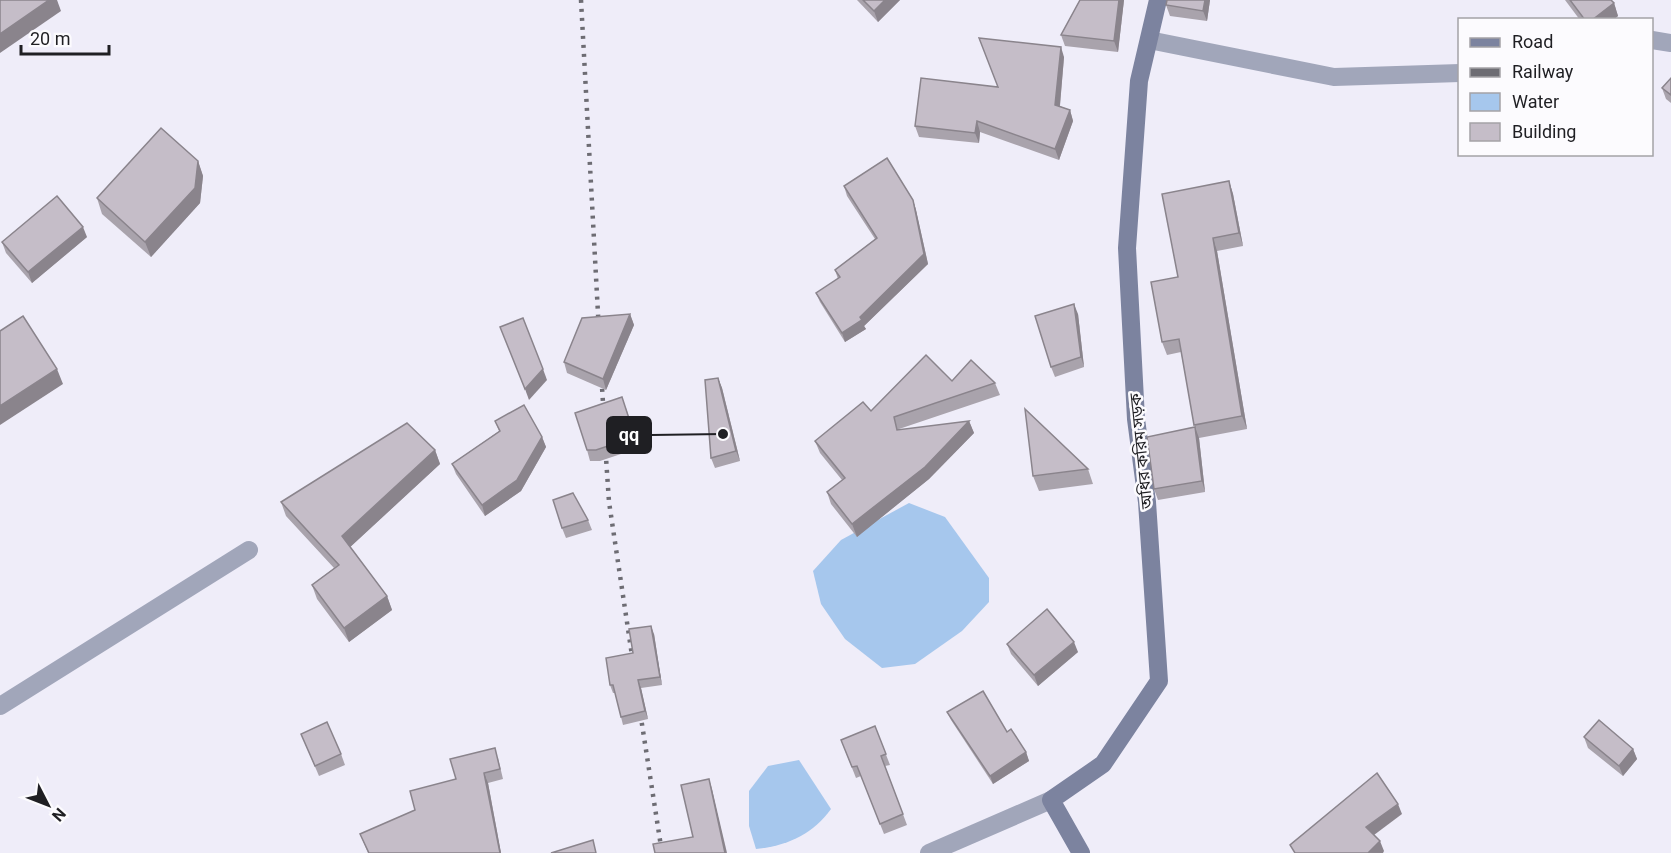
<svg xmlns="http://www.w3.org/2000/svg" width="1671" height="853" font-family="Roboto,'Noto Sans Bengali',sans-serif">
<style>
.water{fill:#a6c7ed}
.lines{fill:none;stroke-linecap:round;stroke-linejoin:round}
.minor{stroke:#a1a6ba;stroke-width:18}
.secondary{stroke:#7c839f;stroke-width:18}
.rail{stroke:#6d6c73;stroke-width:4.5;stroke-dasharray:3 6;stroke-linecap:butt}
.wall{fill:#a9a3ac}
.shaded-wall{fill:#8a848c}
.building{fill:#c5bdc8;stroke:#8a848c;stroke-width:1.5}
.labels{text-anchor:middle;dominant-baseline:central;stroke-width:5;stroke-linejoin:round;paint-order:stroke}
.street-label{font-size:16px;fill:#1f1f23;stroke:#fcfbfe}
.leader{fill:none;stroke:#1f1f23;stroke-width:2}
.callout-dot{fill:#1f1f23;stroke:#fcfbfe;stroke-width:2}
.callout{fill:#1f1f23;stroke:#1f1f23;stroke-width:2}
.callout-label{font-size:18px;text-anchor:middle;font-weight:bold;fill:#fff}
</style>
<rect width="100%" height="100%" fill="#efedf9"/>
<!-- water -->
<g class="water">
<polygon points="909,503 945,517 989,578 989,602 962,631 915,664 882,668 845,639 821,604 813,571 841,540"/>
<path d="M 799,760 L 831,809 C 813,834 787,846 756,849 L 749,826 L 749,791 L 768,766 Z"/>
</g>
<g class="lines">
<!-- minor -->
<g class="minor">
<polyline points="1149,40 1334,77 1460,73"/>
<polyline points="1652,40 1671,43"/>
<polyline points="0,706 249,550"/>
<polyline points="929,853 1051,800"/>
</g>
<!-- secondary -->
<polyline class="secondary" points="1081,853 1051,800 1103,764 1159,681 1147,502 1136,419 1127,248 1139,81 1158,0"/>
<!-- rail -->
<g class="rail">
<polyline points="581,0 599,332"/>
<polyline points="601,371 604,419"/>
<polyline points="605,443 609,502 634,669"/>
<polyline points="639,705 662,853"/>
</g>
</g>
<!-- wall -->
<g class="wall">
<polygon points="857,0 900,0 878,22"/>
<polygon points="1080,0 1124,0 1118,52 1065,46 1061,35"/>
<polygon points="1210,0 1207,21 1170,16 1166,5"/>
<polygon points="1565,0 1611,0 1614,3 1618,16 1613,20 1580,20"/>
<polygon points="979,38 1064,57 1060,106 1070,110 1073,121 1059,160 980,132 979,143 919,137 915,126 998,87"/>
<polygon points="1671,78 1671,103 1666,99 1662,88"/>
<polygon points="198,161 203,176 200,203 151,257 102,214 97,198"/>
<polygon points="1229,181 1233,194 1243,246 1217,251 1247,429 1199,438 1205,492 1158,500 1154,489 1195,427 1181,352 1167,355 1162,342 1178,277"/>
<polygon points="844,186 913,200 916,210 928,264 864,326 866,329 845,342 820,302 816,293 838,279 835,270 875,239 847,196"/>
<polygon points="87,237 32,283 6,253 2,242"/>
<polygon points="630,314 634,325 606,390 567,373 564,362"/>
<polygon points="1078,314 1084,367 1055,377 1051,367"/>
<polygon points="718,378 722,388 740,461 715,468 711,458"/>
<polygon points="952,381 995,383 1000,395 899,429 899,430 969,421 974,433 929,479 857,537 831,504 827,492 842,480 820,453 815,441 871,411"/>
<polygon points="626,408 639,448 600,461 590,461 587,450"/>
<polygon points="495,421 542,437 546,447 521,491 485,516 456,474 452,464 499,431"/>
<polygon points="435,450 440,464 350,547 387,596 392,610 349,642 317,599 312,585 334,568 286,516 281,502"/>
<polygon points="1088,469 1093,484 1039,491 1033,476"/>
<polygon points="588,520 592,530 566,538 562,528"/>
<polygon points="654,634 662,685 641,688 648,719 623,725 615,693 613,693 610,685 633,653"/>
<polygon points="1007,644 1078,652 1038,686 1011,654"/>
<polygon points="947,712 1007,732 1026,752 1029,761 993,784 951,720"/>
<polygon points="875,726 890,765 885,766 907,825 884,834 861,776 856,778 841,740"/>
<polygon points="301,734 341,754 345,765 319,776"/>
<polygon points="1584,737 1633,749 1637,759 1623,776 1588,748"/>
<polygon points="498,758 503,779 488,783 501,853 368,853 360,834 415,810 456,779"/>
</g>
<!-- shaded-wall -->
<g class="shaded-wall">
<polygon points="49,0 57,0 61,11 0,53 0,34"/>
<polygon points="885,0 900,0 878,22 874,11"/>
<polygon points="1119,0 1124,0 1118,52 1114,41"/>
<polygon points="1205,0 1210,0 1207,21 1203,11"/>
<polygon points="1614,3 1618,16 1613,20 1592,20"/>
<polygon points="1061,47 1064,57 1059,115 1055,105"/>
<polygon points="1070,110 1073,121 1059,160 1055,149"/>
<polygon points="977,121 980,132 979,143 975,133"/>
<polygon points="198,161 203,176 200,203 151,257 145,242"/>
<polygon points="1229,181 1233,194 1243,246 1239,233"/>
<polygon points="913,200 916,210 928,264 864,326 866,329 845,342 842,333 860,317"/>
<polygon points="83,227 87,237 32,283 28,272"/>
<polygon points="1213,238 1217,251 1247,429 1242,416"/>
<polygon points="1074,304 1078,314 1084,367 1081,357"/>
<polygon points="630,314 634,325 606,390 603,379"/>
<polygon points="57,369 63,384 0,425 0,406"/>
<polygon points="543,369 547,380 529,400 525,389"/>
<polygon points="718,378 722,388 740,461 736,451"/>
<polygon points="969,421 974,433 929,479 857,537 852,524"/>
<polygon points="1195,427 1199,438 1205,492 1202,481"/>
<polygon points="542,437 546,447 521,491 485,516 482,505"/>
<polygon points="435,450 440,464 347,550 342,536"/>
<polygon points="387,596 392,610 349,642 344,628"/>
<polygon points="651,626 654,634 662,685 660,677"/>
<polygon points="1074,642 1078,652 1038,686 1034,675"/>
<polygon points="638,680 641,688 648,719 645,711"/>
<polygon points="1633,749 1637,759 1623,776 1619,766"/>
<polygon points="1026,752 1029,761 993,784 990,776"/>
<polygon points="484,773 488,783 501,853 500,853"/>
<polygon points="709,779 712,789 727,853 725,853"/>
<polygon points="1398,804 1402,814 1370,838 1366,827"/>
<polygon points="1380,841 1384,851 1383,853 1368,853"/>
</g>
<!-- building -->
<g class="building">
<polygon points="0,0 49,0 0,34"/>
<polygon points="863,0 885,0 874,11"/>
<polygon points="1080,0 1119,0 1114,41 1061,35"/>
<polygon points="1167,0 1205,0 1203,11 1166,5"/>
<polygon points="1570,0 1611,0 1614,3 1592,20 1585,20"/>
<polygon points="979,38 1061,47 1055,105 1070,110 1055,149 977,121 975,133 915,126 921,78 998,87"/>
<polygon points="1671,78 1671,95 1662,88"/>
<polygon points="161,128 198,161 195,188 145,242 97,198"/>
<polygon points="887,158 913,200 924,254 860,317 862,320 842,333 816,293 840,277 835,270 877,238 844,186"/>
<polygon points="1229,181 1239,233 1213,238 1242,416 1194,425 1179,339 1162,342 1151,282 1178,277 1162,194"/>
<polygon points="57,196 83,227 28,272 2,242"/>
<polygon points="1074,304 1081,357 1051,367 1035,316"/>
<polygon points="630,314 603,379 564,362 582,318"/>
<polygon points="23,316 57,369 0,406 0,331"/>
<polygon points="523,318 543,369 525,389 500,327"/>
<polygon points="926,355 952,381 971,360 995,383 894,417 897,430 969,421 925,467 852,524 827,492 845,478 815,441 863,402 871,411"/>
<polygon points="718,378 736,451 711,458 705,380"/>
<polygon points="622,397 635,437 596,450 587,450 575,413"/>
<polygon points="524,405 542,437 517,480 482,505 452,464 500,431 495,421"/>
<polygon points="1025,409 1088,469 1033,476"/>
<polygon points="407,423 435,450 342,536 387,596 344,628 312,585 339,565 281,502"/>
<polygon points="1195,427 1202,481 1154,489 1147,437"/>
<polygon points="573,493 588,520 562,528 553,500"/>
<polygon points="1047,609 1074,642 1034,675 1007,644"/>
<polygon points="651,626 660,677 638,680 645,711 621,717 613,685 610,685 606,658 633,653 629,629"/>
<polygon points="983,691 1007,732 1011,729 1026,752 990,776 947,712"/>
<polygon points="1599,720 1633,749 1619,766 1584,737"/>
<polygon points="327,722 341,754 315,766 301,734"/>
<polygon points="875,726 886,754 881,756 903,814 880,824 857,766 852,767 841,740"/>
<polygon points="495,748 500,769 484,773 500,853 369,853 360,834 415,810 410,791 456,779 450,759"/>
<polygon points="1377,773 1398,804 1366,827 1380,841 1368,853 1295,853 1290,845"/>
<polygon points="709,779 725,853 655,853 653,844 693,837 681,785"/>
<polygon points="593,840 596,853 551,853"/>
</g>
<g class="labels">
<!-- street labels -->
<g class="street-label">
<text transform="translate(1141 451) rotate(-96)">অধির করিম সড়ক</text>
</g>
</g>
<!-- callouts -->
<path class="leader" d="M723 434L651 435"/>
<circle class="callout-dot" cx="723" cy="434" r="6"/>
<rect class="callout" x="607" y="417" width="44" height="36" rx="6"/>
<g class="callout-label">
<text x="629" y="441">qq</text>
</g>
<!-- legend -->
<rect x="1458" y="18" width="195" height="138" fill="#fcfbfe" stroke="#a4a3a6" stroke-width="1.5"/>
<rect x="1470" y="38" width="30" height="9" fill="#7c839f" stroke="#a4a3a6" stroke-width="1.5"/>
<text x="1512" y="48" font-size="18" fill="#1f1f23">Road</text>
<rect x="1470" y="68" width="30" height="9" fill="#6d6c73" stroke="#a4a3a6" stroke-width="1.5"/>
<text x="1512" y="78" font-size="18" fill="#1f1f23">Railway</text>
<rect x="1470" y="93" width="30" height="18" fill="#a6c7ed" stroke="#a4a3a6" stroke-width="1.5"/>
<text x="1512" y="108" font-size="18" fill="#1f1f23">Water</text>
<rect x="1470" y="123" width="30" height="18" fill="#c5bdc8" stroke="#a4a3a6" stroke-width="1.5"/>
<text x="1512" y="138" font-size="18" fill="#1f1f23">Building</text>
<!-- north arrow -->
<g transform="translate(48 805) rotate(132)" stroke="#fcfbfe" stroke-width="4.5" paint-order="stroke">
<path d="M0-4.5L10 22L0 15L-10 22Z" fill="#1f1f23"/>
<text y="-9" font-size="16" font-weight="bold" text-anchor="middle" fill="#1f1f23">N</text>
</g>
<!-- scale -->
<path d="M21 45v9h88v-9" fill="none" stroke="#1f1f23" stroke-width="3"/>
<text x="30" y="45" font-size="18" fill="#1f1f23" stroke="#fcfbfe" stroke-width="4.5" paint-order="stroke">20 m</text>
</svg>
